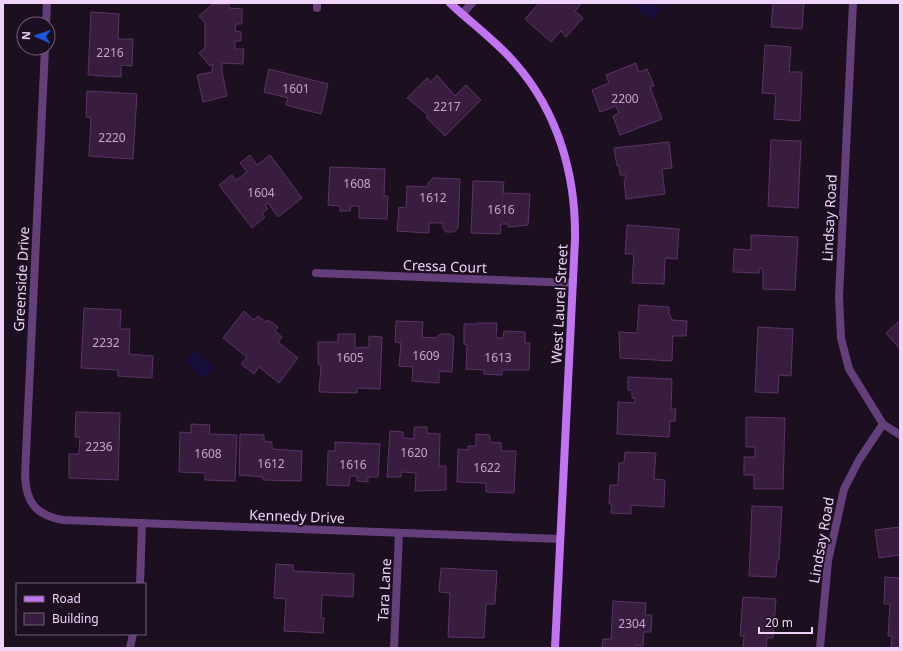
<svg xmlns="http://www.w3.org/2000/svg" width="903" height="651" font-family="'Noto Sans',sans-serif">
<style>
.water{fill:#180e3a}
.building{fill:#381d3f;stroke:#5d3269}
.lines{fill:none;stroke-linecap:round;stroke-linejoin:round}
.street{stroke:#653f7b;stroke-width:8}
.secondary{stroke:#c174f1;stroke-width:8}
.labels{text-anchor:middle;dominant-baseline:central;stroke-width:4;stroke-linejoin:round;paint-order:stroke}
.number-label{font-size:12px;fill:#c1a6cb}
.street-label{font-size:14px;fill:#efd3fa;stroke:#1c0f20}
</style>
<rect width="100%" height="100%" fill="#1c0f20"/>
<!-- water -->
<g class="water">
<polygon points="631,3 654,3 661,9 651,20"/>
<polygon points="195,350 215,367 204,379 185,361"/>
</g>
<!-- building -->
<g class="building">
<polygon points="539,3 580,3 581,4 575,11 583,18 566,37 561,31 551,42 525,19"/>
<polygon points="773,3 804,3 802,29 771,27"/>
<polygon points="213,4 229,4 229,8 242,9 242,24 236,24 235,31 241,32 241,41 235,41 235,49 244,49 243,64 222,63 222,72 227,96 203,102 197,75 212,72 213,64 210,66 199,53 205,48 205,23 199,16"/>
<polygon points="91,12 119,14 118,39 133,39 132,66 121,65 121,77 88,75"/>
<polygon points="765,45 791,47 789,72 802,72 800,121 774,119 776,94 762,93"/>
<polygon points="636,63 639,72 647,69 654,86 650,87 662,119 620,135 613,116 619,113 616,106 600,112 592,90 609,83 606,75"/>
<polygon points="269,69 328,84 321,114 286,105 288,98 264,92"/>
<polygon points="437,75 455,96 466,85 481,100 445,136 426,117 428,115 407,98 427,78 431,82"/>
<polygon points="87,91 137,94 133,159 89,156 91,118 86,117"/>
<polygon points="771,140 801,141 798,208 768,206"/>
<polygon points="669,142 672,168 662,169 665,194 626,199 624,180 626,180 625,175 620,175 619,166 617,166 614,148"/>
<polygon points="250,155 257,165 270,155 302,198 278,217 268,203 265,205 268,209 262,213 265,217 252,228 219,185 232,175 236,180 247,172 240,163"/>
<polygon points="330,167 385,169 384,196 388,196 387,219 359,218 359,206 351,206 350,211 340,211 340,206 328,205"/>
<polygon points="433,178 460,179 458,228 454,232 446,232 443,228 443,223 429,223 429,233 397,231 399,207 406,208 407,186 428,187 428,183"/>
<polygon points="473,181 504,182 503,193 530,194 528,225 508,227 508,224 501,224 500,234 471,233"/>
<polygon points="627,225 679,229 677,259 665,258 664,284 632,283 634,254 625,254"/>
<polygon points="751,235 798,237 795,290 763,289 763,269 759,268 759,273 733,272 734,249 751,250"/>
<polygon points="639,305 669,307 669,313 672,320 687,321 686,336 673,336 672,361 620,358 619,332 637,333"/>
<polygon points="84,308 121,310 120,329 130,329 129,354 153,356 152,378 118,376 118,370 81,368"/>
<polygon points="244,311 254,320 258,316 266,322 268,320 278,327 275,331 282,337 278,342 298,358 279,383 259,367 254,374 241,364 247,357 223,338"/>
<polygon points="900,320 900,349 886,333"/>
<polygon points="396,321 423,322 422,337 436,338 440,334 450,334 454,337 452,372 439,371 439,383 412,381 413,367 399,366 401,343 395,342"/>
<polygon points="477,323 497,323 496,338 503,338 504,331 525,332 525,343 530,343 529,370 502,370 502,375 484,374 484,370 466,369 467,345 464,344 464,324 477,324"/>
<polygon points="758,327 793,329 791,376 779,375 778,393 755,392"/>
<polygon points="338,334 355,334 355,348 369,347 369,336 382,337 380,389 357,388 357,393 319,392 321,365 318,365 318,342 338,342"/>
<polygon points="628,377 672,379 671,409 676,409 675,421 670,421 669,437 617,434 618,402 635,403 635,398 632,398 632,390 628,390"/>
<polygon points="76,412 120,413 118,480 69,478 69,454 79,454 80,437 75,437"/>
<polygon points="746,417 785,418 783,489 754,489 754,475 744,475 744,457 755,457 755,447 746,447"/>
<polygon points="191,424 210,425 209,434 237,435 235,481 205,480 205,473 179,472 180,432 191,433"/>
<polygon points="414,427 427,427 427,433 440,434 439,466 446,466 446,490 415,491 416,473 402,472 401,477 387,477 390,431 403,432 403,438 414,439"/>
<polygon points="240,434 264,435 264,441 272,442 272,449 302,451 301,481 263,480 263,477 239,475"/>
<polygon points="476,434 490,435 490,442 501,443 501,451 516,451 514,493 486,492 486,483 457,482 458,449 468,450 468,446 476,446"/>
<polygon points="335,442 380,444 378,477 368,477 368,482 357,481 357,476 350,476 349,486 327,485 328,451 335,451"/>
<polygon points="625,452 656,453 654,479 665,480 664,507 631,505 631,514 611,513 612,504 609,504 610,485 618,485 619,463 624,463"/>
<polygon points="752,506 782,507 779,560 777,560 776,577 749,576"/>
<polygon points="900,527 900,555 879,558 875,530"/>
<polygon points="276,564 293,565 293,571 354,574 353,597 322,595 321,618 324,618 323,633 284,631 286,599 274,598"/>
<polygon points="441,568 497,571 495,604 486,604 484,638 448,637 450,593 439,592"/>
<polygon points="885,577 900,578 900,648 891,648 892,636 888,636 890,604 884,604"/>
<polygon points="743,597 776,599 773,638 767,638 766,648 743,648 744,636 740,636"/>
<polygon points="613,601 646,603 645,615 652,615 651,632 644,632 643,646 635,645 635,648 602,648 603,639 611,639"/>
</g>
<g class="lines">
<!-- street -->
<g class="street">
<polyline points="853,3 839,297 841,338 849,369 883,424 900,435"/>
<polyline points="317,8 317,3"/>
<polyline points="462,14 472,3"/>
<polyline points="46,24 47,3"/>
<path d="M 45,48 L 25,475 C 26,502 35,515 63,520 L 560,539"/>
<polyline points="316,273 573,283"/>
<polyline points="140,584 142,523"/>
<polyline points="130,648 133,634"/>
<polyline points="394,648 399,533"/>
<polyline points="820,648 828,561 844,489 859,460 883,424"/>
</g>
<!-- secondary -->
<path class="secondary" d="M 450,3 C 471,23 496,41 515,63 C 558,112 576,175 575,239 L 555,648"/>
</g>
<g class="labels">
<!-- number labels -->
<g class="number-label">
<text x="110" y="52">2216</text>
<text x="296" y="88">1601</text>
<text x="625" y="98">2200</text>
<text x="447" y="106">2217</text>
<text x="112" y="137">2220</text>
<text x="357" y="183">1608</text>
<text x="261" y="192">1604</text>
<text x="433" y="197">1612</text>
<text x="501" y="209">1616</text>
<text x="106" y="342">2232</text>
<text x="426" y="355">1609</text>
<text x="350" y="357">1605</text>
<text x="498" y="357">1613</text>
<text x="99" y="446">2236</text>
<text x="414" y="452">1620</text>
<text x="208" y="453">1608</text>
<text x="271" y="463">1612</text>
<text x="353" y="464">1616</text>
<text x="487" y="467">1622</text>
<text x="632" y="623">2304</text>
</g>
<!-- street labels -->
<g class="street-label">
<text transform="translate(829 218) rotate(-87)">Lindsay Road</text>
<text transform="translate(445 266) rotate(2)">Cressa Court</text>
<text transform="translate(21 279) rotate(-87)">Greenside Drive</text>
<text transform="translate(559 304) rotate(-87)">West Laurel Street</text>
<text transform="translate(297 516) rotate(2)">Kennedy Drive</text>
<text transform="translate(821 540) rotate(-80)">Lindsay Road</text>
<text transform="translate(384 590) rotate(-87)">Tara Lane</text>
</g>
</g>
<!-- border -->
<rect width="903" height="651" fill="none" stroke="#efd3fa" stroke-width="8"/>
<!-- legend -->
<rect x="16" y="583" width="130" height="52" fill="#1c0f20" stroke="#705d77"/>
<rect x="24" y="596" width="20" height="6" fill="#c174f1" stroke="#705d77"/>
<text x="52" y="603" font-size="12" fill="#efd3fa">Road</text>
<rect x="24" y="613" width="20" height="12" fill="#381d3f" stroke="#705d77"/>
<text x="52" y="623" font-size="12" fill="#efd3fa">Building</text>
<!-- north arrow -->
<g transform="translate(36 36) rotate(273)"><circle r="19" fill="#1c0f20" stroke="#705d77"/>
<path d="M0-3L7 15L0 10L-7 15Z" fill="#1756e2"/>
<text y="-6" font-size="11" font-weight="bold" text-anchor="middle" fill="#efd3fa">N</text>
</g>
<!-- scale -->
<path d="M759 627v6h53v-6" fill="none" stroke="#efd3fa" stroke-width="2"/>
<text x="765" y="627" font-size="12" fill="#efd3fa" stroke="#1c0f20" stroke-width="3" paint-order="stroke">20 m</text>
</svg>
